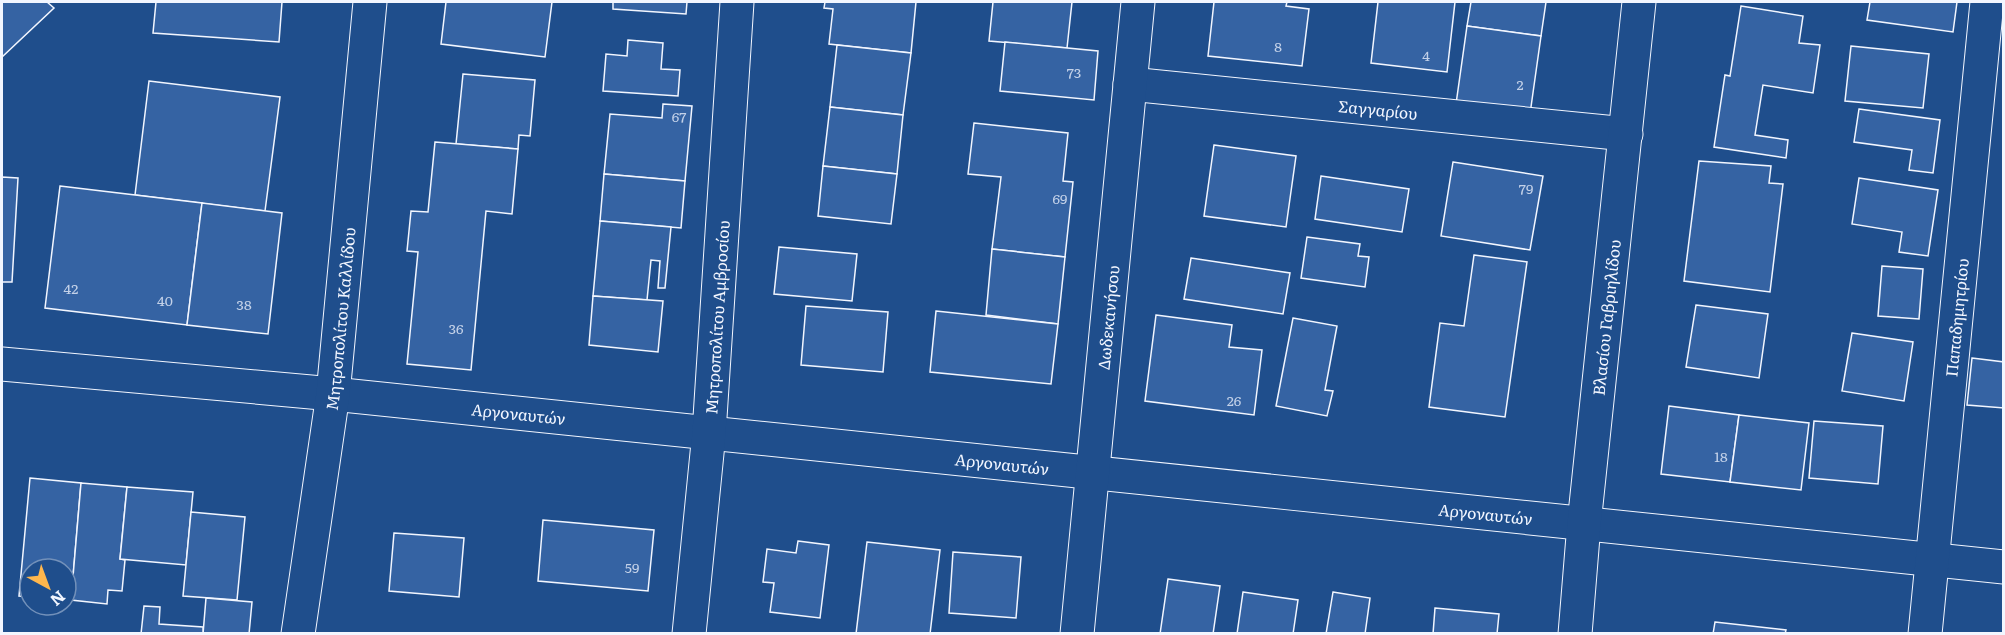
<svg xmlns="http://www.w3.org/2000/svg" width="2005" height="635" font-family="Literata,serif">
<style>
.building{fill:#3563a3;stroke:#f2f6ff;stroke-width:1.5}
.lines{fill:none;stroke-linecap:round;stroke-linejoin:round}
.minor-casing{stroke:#f2f6ff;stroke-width:35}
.minor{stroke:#1f4e8c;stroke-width:33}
.labels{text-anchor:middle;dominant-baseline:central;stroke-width:4.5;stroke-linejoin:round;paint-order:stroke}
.number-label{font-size:14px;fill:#c3d1e8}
.street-label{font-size:16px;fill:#f2f6ff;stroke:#1f4e8c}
</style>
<rect width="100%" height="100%" fill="#1f4e8c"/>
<!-- building -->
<g class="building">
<polygon points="2,2 47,2 54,8 2,57"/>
<polygon points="156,2 282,2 279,42 153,33"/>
<polygon points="446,2 552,2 545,57 441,44"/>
<polygon points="613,2 687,2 686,14 613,9"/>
<polygon points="825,2 916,2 911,53 829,44 833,9 824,8"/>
<polygon points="993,2 1072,2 1067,48 989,41"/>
<polygon points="1214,2 1287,2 1286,6 1309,9 1302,66 1208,56"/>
<polygon points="1378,2 1455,2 1447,72 1371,63"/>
<polygon points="1471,2 1546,2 1541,36 1467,26"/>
<polygon points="1870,2 1957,2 1953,32 1867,20"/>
<polygon points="1741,6 1803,16 1799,43 1820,45 1813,93 1763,85 1755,135 1788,140 1786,158 1714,147 1725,75 1730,76"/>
<polygon points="1467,26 1541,36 1530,114 1456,104"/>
<polygon points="628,40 663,43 661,69 680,70 678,96 603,91 606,54 627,56"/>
<polygon points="1005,42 1098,51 1094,100 1000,91"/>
<polygon points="837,45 911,53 903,115 830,107"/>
<polygon points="1851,46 1929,54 1923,108 1845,101"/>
<polygon points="463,74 535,80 530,136 519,135 518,149 456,144"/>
<polygon points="149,81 280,97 265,211 135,195"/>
<polygon points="663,104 692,106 685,181 604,174 610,114 662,118"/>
<polygon points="830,107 903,115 897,174 823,166"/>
<polygon points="1859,109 1940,120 1933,173 1909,170 1912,150 1854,142"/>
<polygon points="974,123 1068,133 1063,181 1073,182 1065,257 992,249 1001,177 968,174"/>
<polygon points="435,142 518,149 512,214 486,211 471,370 407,364 418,252 407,251 411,211 428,212"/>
<polygon points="1214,145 1296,156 1286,227 1204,216"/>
<polygon points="1699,161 1771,166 1769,183 1783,184 1770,292 1684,281"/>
<polygon points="1453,162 1543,176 1530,250 1441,236"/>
<polygon points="823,166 897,174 891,224 818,216"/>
<polygon points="604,174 685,181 681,228 600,221"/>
<polygon points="1321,176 1409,189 1402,232 1315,219"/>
<polygon points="2,177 18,178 12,282 2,282"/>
<polygon points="1859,178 1938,190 1928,256 1899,252 1902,232 1852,224"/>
<polygon points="60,186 202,203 187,325 45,308"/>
<polygon points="202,203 282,213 268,334 187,325"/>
<polygon points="600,221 671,227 665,288 658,288 660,261 651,260 647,300 593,296"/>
<polygon points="1307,237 1360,244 1358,256 1369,257 1365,287 1301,278"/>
<polygon points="779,247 857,254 852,301 774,294"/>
<polygon points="992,249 1065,257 1058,324 986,315"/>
<polygon points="1474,255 1527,262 1505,417 1429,407 1440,323 1464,326"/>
<polygon points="1191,258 1290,273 1283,314 1184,299"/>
<polygon points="1882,266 1923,269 1919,319 1878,316"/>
<polygon points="593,296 663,301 658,352 589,345"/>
<polygon points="1696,305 1768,314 1759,378 1686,367"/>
<polygon points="806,306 888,312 883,372 801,365"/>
<polygon points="936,311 1058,324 1051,384 930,372"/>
<polygon points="1156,315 1232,325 1229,347 1262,350 1254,415 1145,401"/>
<polygon points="1293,318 1337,326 1325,390 1333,391 1327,416 1276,406"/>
<polygon points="1852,333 1913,342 1904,401 1842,391"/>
<polygon points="1972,358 2004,362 2004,408 1967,405"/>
<polygon points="1669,406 1739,415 1730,482 1661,474"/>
<polygon points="1739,415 1809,423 1801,490 1730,482"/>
<polygon points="1814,421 1883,426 1878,484 1809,478"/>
<polygon points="30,478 81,483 71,600 66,600 66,569 30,569 30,597 19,596"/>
<polygon points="81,483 127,487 120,559 125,560 122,591 108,590 107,604 71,600"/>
<polygon points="127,487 193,492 186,565 120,559"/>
<polygon points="191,512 245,517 237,600 183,596"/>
<polygon points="543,520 654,530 648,591 538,581"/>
<polygon points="394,533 464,538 459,597 389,591"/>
<polygon points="798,541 829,545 820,618 770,612 774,583 763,582 767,549 796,553"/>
<polygon points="867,542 940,550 930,634 856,634"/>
<polygon points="953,552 1021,557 1016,618 949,613"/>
<polygon points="1168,579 1220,586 1213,634 1160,634"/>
<polygon points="1243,592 1298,600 1293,634 1237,634"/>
<polygon points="1333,592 1370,598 1365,634 1326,634"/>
<polygon points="206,598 252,602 249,634 203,634"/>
<polygon points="144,606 160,607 159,624 203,627 203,634 141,634"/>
<polygon points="1435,608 1499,614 1497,634 1433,634"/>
<polygon points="1715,622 1786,630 1785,634 1713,634"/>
</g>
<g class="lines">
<!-- minor casing -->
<g class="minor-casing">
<g id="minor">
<path id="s1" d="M 1130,84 L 1626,134"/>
<path id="s2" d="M 2,364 L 333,394 L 2004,567"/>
<path id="s3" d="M 298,634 L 333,394 L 370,2"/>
<path id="s4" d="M 689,634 L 709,433 L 737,2"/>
<path id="s5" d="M 1077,634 L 1138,2"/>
<path id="s6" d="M 1575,634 L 1584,524 L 1639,2"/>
<path id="s7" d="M 1925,634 L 1987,2"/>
</g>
</g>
<!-- minor -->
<use href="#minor" class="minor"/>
</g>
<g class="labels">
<!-- number labels -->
<g class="number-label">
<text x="1278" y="46">8</text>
<text x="1426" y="55">4</text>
<text x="1074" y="72">73</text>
<text x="1520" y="84">2</text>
<text x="679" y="116">67</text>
<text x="1526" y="188">79</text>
<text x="1060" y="198">69</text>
<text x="71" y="288">42</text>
<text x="165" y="300">40</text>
<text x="244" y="304">38</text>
<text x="456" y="328">36</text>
<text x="1234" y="400">26</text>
<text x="1721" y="456">18</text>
<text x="632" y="567">59</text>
</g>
<!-- street labels -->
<g class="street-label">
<text stroke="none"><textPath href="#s1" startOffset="249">Σαγγαρίου</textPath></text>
<text stroke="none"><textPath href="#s5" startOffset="318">Δωδεκανήσου</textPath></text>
<text stroke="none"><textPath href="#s6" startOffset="318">Βλασίου Γαβριηλίδου</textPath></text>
<text stroke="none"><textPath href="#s7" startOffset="318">Παπαδημητρίου</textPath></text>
<text stroke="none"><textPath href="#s3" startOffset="318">Μητροπολίτου Καλλίδου</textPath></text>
<text stroke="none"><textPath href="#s4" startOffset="318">Μητροπολίτου Αμβροσίου</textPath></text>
<text stroke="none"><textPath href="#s2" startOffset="519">Αργοναυτών</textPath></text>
<text stroke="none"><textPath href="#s2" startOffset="1005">Αργοναυτών</textPath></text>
<text stroke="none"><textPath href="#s2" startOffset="1491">Αργοναυτών</textPath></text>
</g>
</g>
<!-- border -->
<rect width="2005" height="635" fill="none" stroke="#f2f6ff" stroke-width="6"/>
<!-- north arrow -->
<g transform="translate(48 587) rotate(139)"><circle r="28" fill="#1f4e8c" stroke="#7391ba" stroke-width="1.5"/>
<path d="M0-4.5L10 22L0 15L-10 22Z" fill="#ffb74d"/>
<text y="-9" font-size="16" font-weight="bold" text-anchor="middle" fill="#f2f6ff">N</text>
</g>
</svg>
